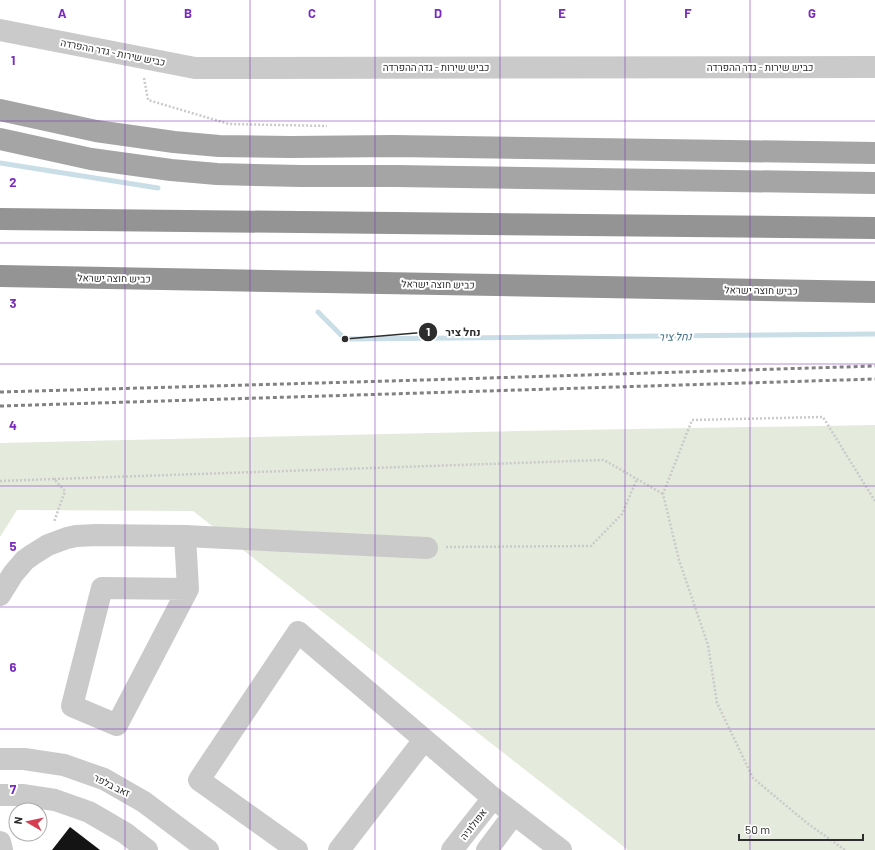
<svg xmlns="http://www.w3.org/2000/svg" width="875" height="850" font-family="Barlow,Heebo,sans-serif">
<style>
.green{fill:#e4eadc}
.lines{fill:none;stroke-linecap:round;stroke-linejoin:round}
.stream{stroke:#cadee8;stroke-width:5}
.building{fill:#141414}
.path{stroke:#cacaca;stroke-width:2.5;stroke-dasharray:2 2;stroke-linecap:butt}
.minor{stroke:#cacaca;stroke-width:22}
.major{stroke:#a5a5a5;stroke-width:22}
.highway{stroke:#949494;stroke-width:22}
.rail{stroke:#828282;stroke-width:3;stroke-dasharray:4 3;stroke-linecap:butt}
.grid{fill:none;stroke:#7b2cbf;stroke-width:1;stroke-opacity:0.55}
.labels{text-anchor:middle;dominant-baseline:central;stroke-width:4;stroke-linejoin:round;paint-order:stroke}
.street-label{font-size:10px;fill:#2d2d2d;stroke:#fff}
.water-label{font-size:11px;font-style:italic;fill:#427188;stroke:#fff}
.grid-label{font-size:13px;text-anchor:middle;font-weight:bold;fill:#7b2cbf;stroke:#fff;stroke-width:4;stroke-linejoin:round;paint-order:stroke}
.leader{fill:none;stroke:#2d2d2d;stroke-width:1.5}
.callout-dot{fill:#2d2d2d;stroke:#fff;stroke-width:1.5}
.mark-label{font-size:12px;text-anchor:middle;font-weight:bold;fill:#fff}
.callout-label{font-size:11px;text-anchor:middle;font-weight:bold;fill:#2d2d2d;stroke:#fff;stroke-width:4;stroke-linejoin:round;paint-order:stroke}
</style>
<rect width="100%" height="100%" fill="#fff"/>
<!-- green -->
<polygon class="green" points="875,425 875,850 628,850 193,511 17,510 0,537 0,443 517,431"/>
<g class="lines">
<!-- stream -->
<g class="stream">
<polyline points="0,163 158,188"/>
<polyline points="318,312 345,339 875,334"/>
</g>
</g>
<!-- building -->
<polygon class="building" points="70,827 100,850 52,850"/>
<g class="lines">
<!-- path -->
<g class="path">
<polyline points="144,78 148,100 229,124 327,126"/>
<polyline points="54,479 604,460 663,494"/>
<polyline points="0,481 54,479 65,491 54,522"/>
<polyline points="446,547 591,546 622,514 637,479"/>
<polyline points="845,850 807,823 753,778 717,703 708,645 679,560 663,494 692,420 823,417 865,485 875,501"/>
</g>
<!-- minor -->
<g class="minor">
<polyline points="0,30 195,68 875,67"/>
<polyline points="185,536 188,589 117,725 72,706 102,588 188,589"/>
<polyline points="0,595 13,574 25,560 32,555 48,545 67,538 76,536 97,535 185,536 427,548"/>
<polyline points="0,759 24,759 64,765 104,779 144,802 208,850"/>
<polyline points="0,795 22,795 55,800 89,812 125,833 147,850"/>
<polyline points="0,842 2,850"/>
<polyline points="297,850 199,780 298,632 493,798 561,850"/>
<polyline points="339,850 424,740"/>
<polyline points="452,850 493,798"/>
<polyline points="487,850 514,814"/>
</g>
<!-- major -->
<g class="major">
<polyline points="0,110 96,131 174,142 219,146 291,147 394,146 875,153"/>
<polyline points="0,139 91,159 171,170 217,174 301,176 396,176 875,183"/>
</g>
<!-- highway -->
<g class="highway">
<polyline points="0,219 875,228"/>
<polyline points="0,276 875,292"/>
</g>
<!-- rail -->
<g class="rail">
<polyline points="0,392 424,380 875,366"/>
<polyline points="0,406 875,379"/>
</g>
</g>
<!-- grid -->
<path class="grid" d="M 125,0 L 125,850M 250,0 L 250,850M 375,0 L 375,850M 500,0 L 500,850M 625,0 L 625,850M 750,0 L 750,850M 0,121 L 875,121M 0,243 L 875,243M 0,364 L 875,364M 0,486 L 875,486M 0,607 L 875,607M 0,729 L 875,729"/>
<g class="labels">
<!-- street labels -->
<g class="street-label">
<text transform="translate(113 52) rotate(11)">כביש שירות - גדר ההפרדה</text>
<text x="436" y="67">כביש שירות - גדר ההפרדה</text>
<text x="760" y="67">כביש שירות - גדר ההפרדה</text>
<text transform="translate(114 278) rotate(1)">כביש חוצה ישראל</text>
<text transform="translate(438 284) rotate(1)">כביש חוצה ישראל</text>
<text transform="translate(761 290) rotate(1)">כביש חוצה ישראל</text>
<text transform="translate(112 785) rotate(26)">זאב בלפר</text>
<text transform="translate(473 824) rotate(-52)">אפולוניה</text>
</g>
<!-- water labels -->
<g class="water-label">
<text transform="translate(675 336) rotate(-1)">נחל ציר</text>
</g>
</g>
<g class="grid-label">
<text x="62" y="18">A</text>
<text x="188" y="18">B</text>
<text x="312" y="18">C</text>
<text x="438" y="18">D</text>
<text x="562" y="18">E</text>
<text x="688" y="18">F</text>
<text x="812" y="18">G</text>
<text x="13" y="65">1</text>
<text x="13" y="187">2</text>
<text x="13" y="308">3</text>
<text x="13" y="430">4</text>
<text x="13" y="551">5</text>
<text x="13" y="672">6</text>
<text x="13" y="794">7</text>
</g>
<!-- callouts -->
<path class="leader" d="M345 339L428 332"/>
<g class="callout-dot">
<circle cx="345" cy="339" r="4"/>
<circle cx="428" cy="332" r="10"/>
</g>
<g class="mark-label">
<text x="428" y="336">1</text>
</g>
<g class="callout-label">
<text x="463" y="336">נחל ציר</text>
</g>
<!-- north arrow -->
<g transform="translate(28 822) rotate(279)"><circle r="19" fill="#ffffff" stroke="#ababab"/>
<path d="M0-3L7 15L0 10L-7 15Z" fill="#d63d50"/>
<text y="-6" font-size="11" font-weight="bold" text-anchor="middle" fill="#2d2d2d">N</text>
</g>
<!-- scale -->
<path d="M739 834v6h124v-6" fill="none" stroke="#2d2d2d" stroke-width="2"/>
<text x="745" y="834" font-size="12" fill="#2d2d2d" stroke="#ffffff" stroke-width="3" paint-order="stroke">50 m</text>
</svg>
